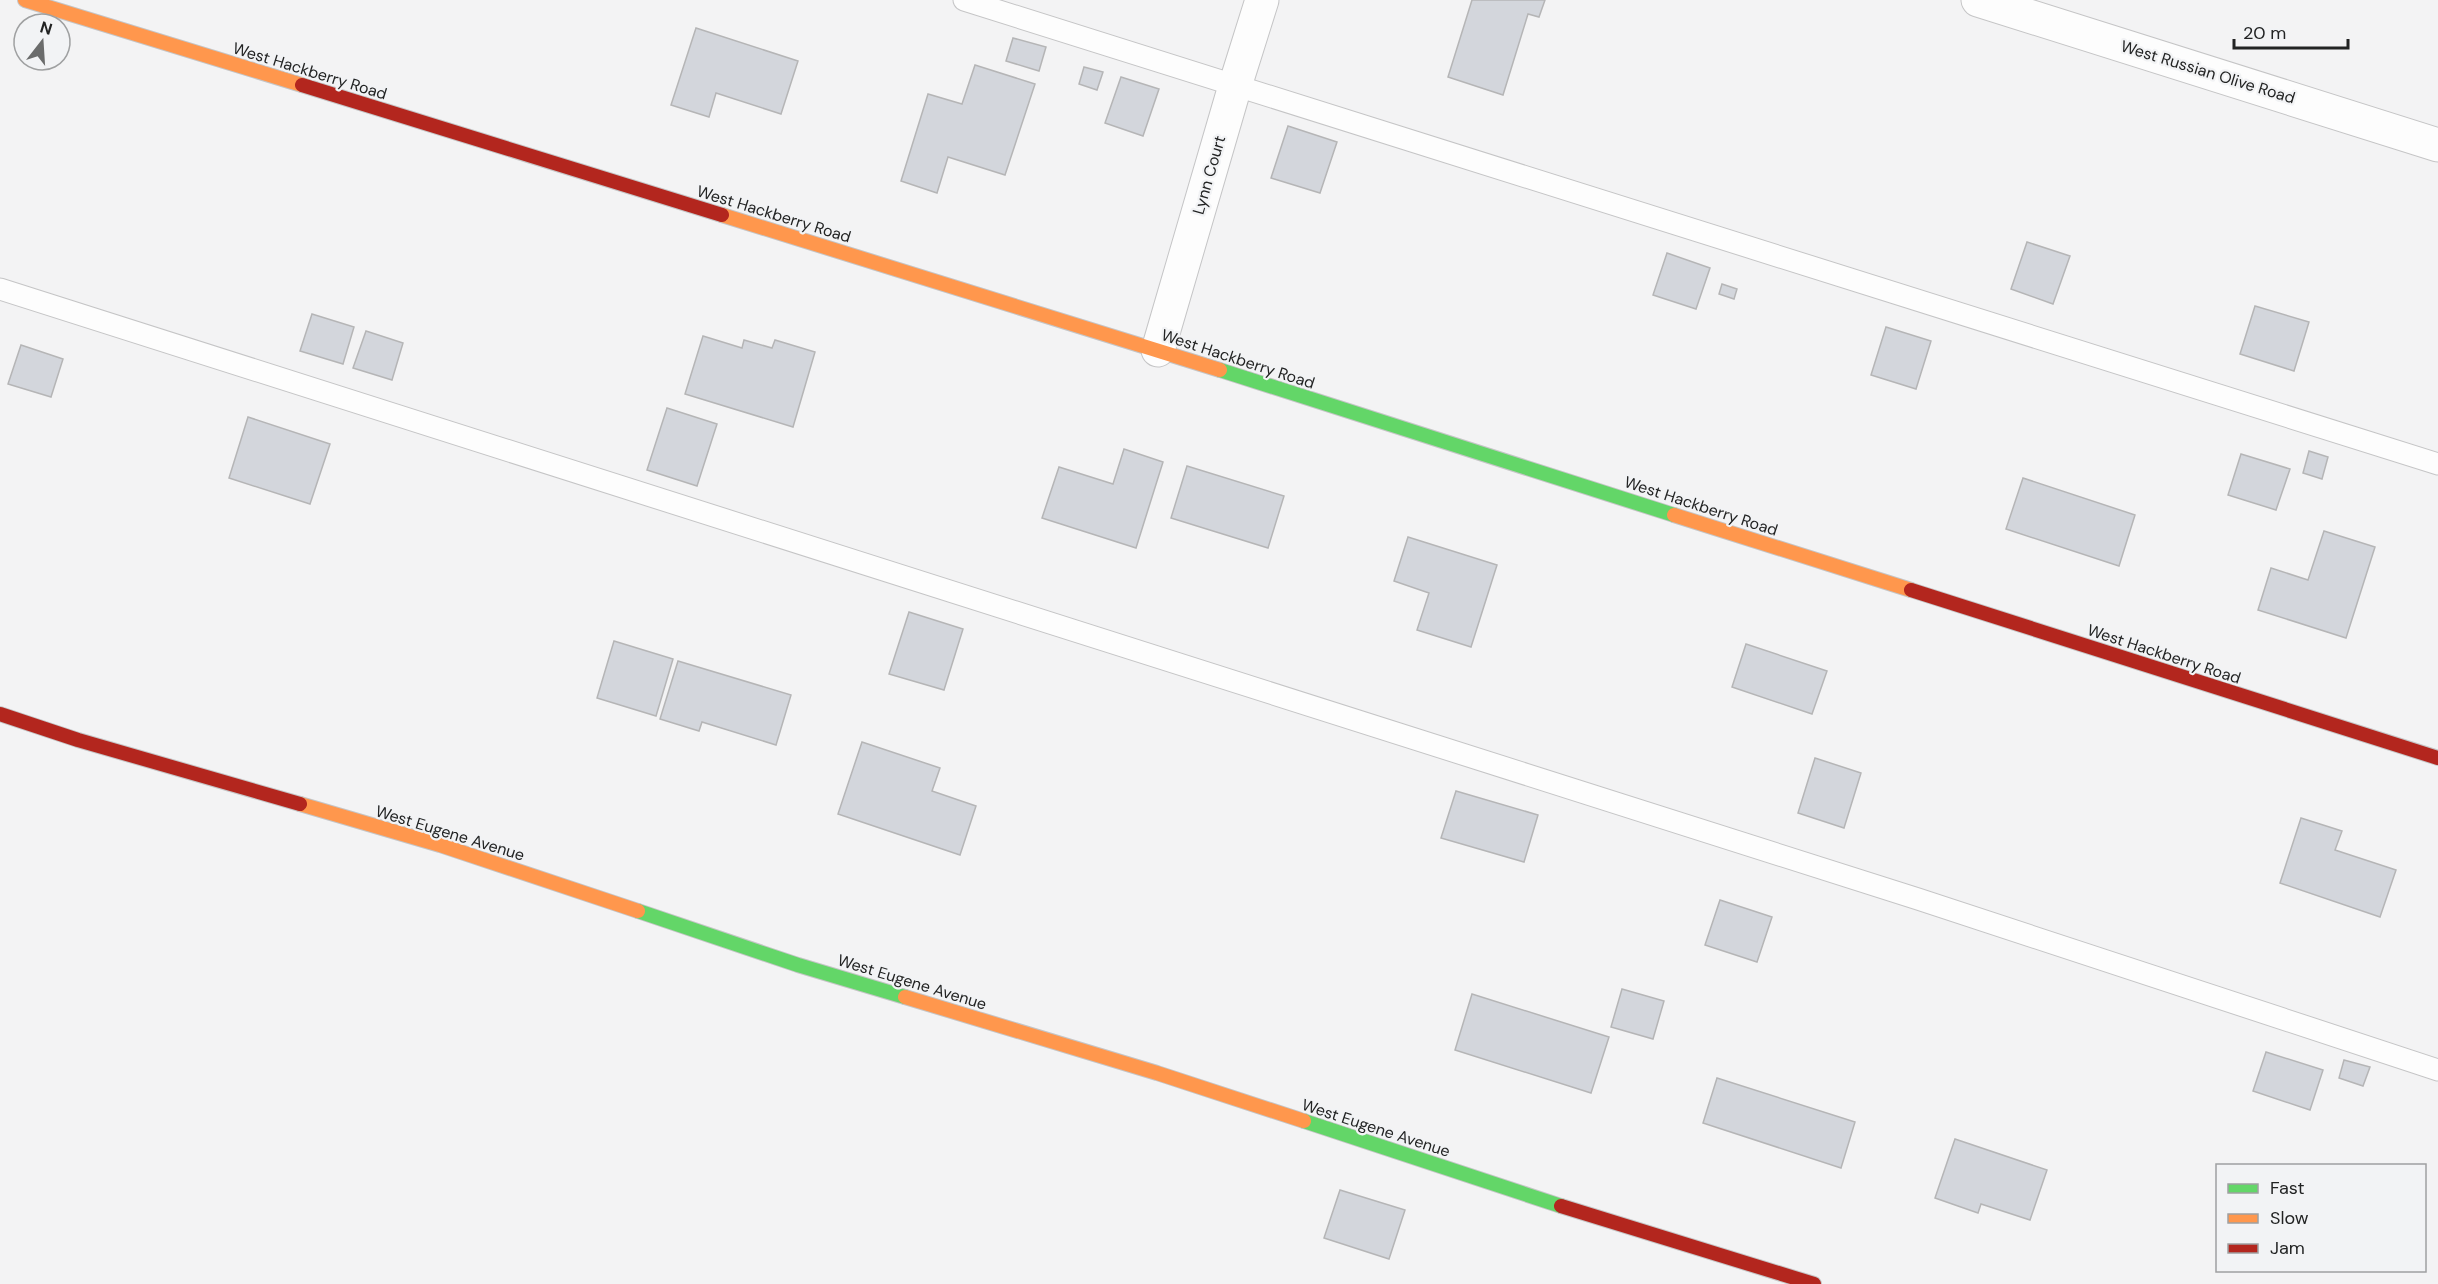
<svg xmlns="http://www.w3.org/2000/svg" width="2438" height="1284" font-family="'DM Sans',sans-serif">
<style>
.building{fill:#d3d6dc;stroke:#b5b5b6;stroke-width:1.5}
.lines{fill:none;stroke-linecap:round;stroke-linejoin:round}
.lane-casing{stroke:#c5c5c6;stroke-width:23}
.street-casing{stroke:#c5c5c6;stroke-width:35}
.fast-casing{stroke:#c5c5c6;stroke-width:16}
.slow-casing{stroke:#c5c5c6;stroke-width:16}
.jam-casing{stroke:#c5c5c6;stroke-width:16}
.lane{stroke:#fdfdfd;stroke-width:21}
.street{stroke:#fdfdfd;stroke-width:33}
.fast{stroke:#63d668;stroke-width:14}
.slow{stroke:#ff974d;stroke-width:14}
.jam{stroke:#b3261e;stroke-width:14}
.labels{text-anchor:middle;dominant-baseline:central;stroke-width:4.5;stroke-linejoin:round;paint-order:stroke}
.street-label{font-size:16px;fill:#222323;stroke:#f2f3f5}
</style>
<rect width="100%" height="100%" fill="#f3f3f4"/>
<!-- building -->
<g class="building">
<polygon points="1472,0 1545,0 1539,17 1528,14 1503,95 1448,77"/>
<polygon points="696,28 798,61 781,114 716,93 709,117 671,105"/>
<polygon points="1013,38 1046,47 1039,71 1006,61"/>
<polygon points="975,65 1035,84 1005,175 948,157 937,193 901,181 928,94 962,104"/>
<polygon points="1084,67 1103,72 1097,90 1079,84"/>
<polygon points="1121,77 1159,89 1143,136 1105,123"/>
<polygon points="1288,126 1337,142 1320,193 1271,178"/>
<polygon points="2027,242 2070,256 2053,304 2011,289"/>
<polygon points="1667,253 1710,268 1696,309 1653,295"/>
<polygon points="1722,284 1737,289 1734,299 1719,294"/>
<polygon points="2255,306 2309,322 2294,371 2240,354"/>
<polygon points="312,314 354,327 343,364 300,351"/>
<polygon points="1886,327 1931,341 1916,389 1871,375"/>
<polygon points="366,331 403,343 392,380 353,368"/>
<polygon points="703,336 742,348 744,340 772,348 775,340 815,352 793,427 685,394"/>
<polygon points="21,345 63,359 51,397 8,384"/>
<polygon points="667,408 717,424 697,486 647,470"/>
<polygon points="248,417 330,444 310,504 229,478"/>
<polygon points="1124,449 1163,462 1136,548 1042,518 1059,467 1113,484"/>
<polygon points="2309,451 2328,457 2322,479 2303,473"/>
<polygon points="2241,454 2290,469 2276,510 2228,495"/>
<polygon points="1187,466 1284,496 1268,548 1171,518"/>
<polygon points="2023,478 2135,515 2119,566 2006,529"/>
<polygon points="2324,531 2375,547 2346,638 2258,610 2271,568 2308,580"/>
<polygon points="1408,537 1497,565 1471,647 1417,630 1429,593 1394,581"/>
<polygon points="909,612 963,629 944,690 889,674"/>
<polygon points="614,641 673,659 656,716 597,698"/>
<polygon points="1746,644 1827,671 1812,714 1732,687"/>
<polygon points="678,661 791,695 776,745 702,722 699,731 660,719"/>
<polygon points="862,742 940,768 932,791 976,806 960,855 838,814"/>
<polygon points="1815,758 1861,773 1844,828 1798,813"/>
<polygon points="1456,791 1538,815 1524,862 1441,838"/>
<polygon points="2301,818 2342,831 2335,850 2396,870 2380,917 2280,883"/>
<polygon points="1720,900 1772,917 1757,962 1705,945"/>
<polygon points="1622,989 1664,1001 1653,1039 1611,1027"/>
<polygon points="1472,994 1609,1037 1591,1093 1455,1050"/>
<polygon points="2266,1052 2323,1070 2310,1110 2253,1091"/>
<polygon points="2344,1060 2370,1067 2363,1086 2339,1078"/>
<polygon points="1717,1078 1855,1122 1841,1168 1703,1123"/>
<polygon points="1955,1139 2047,1170 2030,1220 1981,1204 1978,1213 1935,1198"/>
<polygon points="1340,1190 1405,1210 1389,1259 1324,1238"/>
</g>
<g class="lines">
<!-- lane casing -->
<g class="lane-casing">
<g id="lane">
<polyline points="964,0 2438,464"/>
<polyline points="0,289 1918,899 2438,1070"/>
</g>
</g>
<!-- street casing -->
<g class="street-casing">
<g id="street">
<polyline points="1978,0 2438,145"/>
<polyline points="1158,350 1235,86 1262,0"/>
</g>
</g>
<!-- fast casing -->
<g class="fast-casing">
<g id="fast">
<polyline points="1220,370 1674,515"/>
<polyline points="638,911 798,965 905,997"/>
<polyline points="1304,1121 1561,1206"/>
</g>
</g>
<!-- slow casing -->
<g class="slow-casing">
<g id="slow">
<polyline points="25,0 302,85"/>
<polyline points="722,215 1220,370"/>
<polyline points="1674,515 1911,590"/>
<polyline points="300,804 440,845 638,911"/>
<polyline points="905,997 1157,1073 1304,1121"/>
</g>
</g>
<!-- jam casing -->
<g class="jam-casing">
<g id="jam">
<polyline points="302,85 722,215"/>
<polyline points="1911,590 2438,758"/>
<polyline points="0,714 78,740 300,804"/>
<polyline points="1561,1206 1814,1284"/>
</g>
</g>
<!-- lane -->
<use href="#lane" class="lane"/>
<!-- street -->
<use href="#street" class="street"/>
<!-- fast -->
<use href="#fast" class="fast"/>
<!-- slow -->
<use href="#slow" class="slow"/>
<!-- jam -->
<use href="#jam" class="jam"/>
</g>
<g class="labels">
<!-- street labels -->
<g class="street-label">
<text transform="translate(310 71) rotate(17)">West Hackberry Road</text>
<text transform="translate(2208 72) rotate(17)">West Russian Olive Road</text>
<text transform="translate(1209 175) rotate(-74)">Lynn Court</text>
<text transform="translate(774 214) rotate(17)">West Hackberry Road</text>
<text transform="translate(1238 359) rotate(18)">West Hackberry Road</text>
<text transform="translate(1701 506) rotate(18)">West Hackberry Road</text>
<text transform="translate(2164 654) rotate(18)">West Hackberry Road</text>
<text transform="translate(450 833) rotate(17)">West Eugene Avenue</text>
<text transform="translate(912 982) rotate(17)">West Eugene Avenue</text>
<text transform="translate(1376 1128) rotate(18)">West Eugene Avenue</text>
</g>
</g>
<!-- legend -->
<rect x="2216" y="1164" width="210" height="108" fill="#f2f3f5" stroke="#9fa0a1" stroke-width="1.5"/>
<rect x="2228" y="1184" width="30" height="9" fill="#63d668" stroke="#9fa0a1" stroke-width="1.5"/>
<text x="2270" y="1194" font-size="18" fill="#222323">Fast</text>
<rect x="2228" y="1214" width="30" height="9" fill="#ff974d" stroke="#9fa0a1" stroke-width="1.5"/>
<text x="2270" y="1224" font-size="18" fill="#222323">Slow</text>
<rect x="2228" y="1244" width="30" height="9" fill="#b3261e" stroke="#9fa0a1" stroke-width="1.5"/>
<text x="2270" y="1254" font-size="18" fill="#222323">Jam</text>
<!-- north arrow -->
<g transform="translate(42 42) rotate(17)"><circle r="28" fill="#f2f3f5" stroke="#9fa0a1" stroke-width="1.5"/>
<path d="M0-4.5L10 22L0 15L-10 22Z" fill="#6b6c6c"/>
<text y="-9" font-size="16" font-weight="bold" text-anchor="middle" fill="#222323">N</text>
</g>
<!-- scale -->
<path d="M2234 39v9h114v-9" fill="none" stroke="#222323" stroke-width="3"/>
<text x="2243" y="39" font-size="18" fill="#222323" stroke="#f2f3f5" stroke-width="4.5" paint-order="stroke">20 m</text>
</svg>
